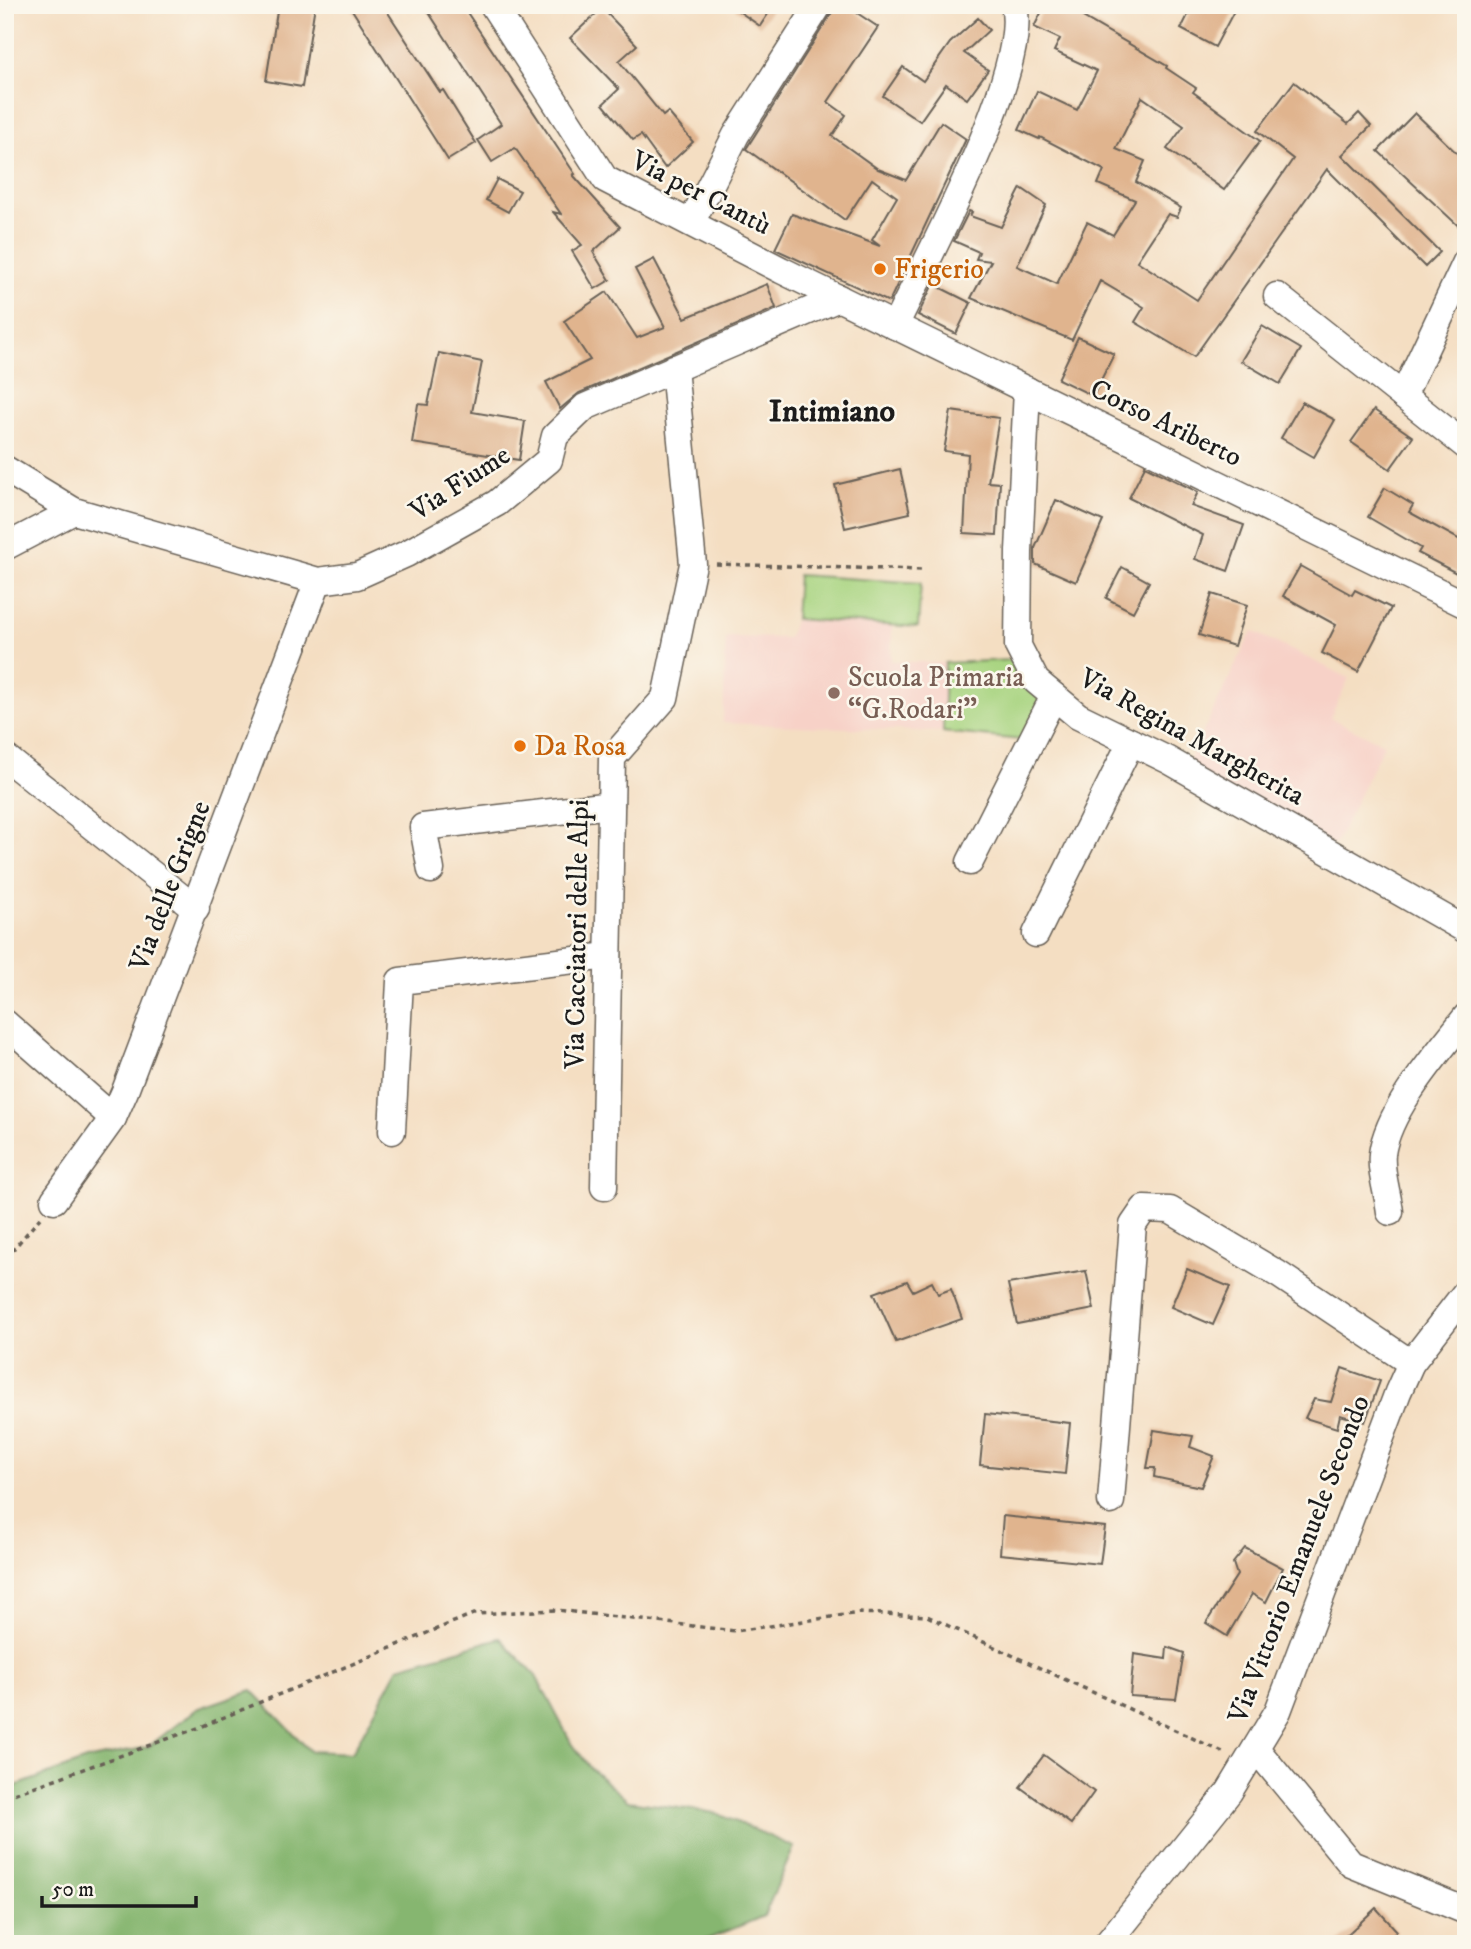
<svg xmlns="http://www.w3.org/2000/svg" width="1471" height="1949" font-family="'IM FELL DW Pica',serif">
<style>
.built{fill:#f7d1c7}
.green{fill:#a9d481;stroke:#62784e;stroke-width:2}
.forest{fill:#86b66f;stroke:#516946;stroke-width:2}
.building{fill:#e0b48e}
.lines{fill:none;stroke-linecap:round;stroke-linejoin:round}
.minor-casing{stroke:#686056;stroke-width:29}
.path{stroke:#686056;stroke-width:3.5;stroke-dasharray:5 5;stroke-linecap:butt}
.minor{stroke:#fff;stroke-width:26}
.food-dot{fill:#e8710a;stroke:#fbf7ec;stroke-width:2.5}
.education-dot{fill:#8d6e63;stroke:#fbf7ec;stroke-width:2.5}
.labels{text-anchor:middle;dominant-baseline:central;stroke-width:5;stroke-linejoin:round;paint-order:stroke}
.street-label{font-size:28px;fill:#1c1c1c;stroke:#fbf7ec}
.food-label{font-size:28px;fill:#c56008;stroke:#fbf7ec;text-anchor:start}
.education-label{font-size:28px;fill:#785e54;stroke:#fbf7ec;text-anchor:start}
.quarter-label{font-size:32px;font-weight:bold;fill:#1c1c1c;stroke:#fbf7ec}
</style>
<rect width="100%" height="100%" fill="#fbf7ec"/>
<filter id="ink" filterUnits="userSpaceOnUse"><feTurbulence type="fractalNoise" baseFrequency=".0143" numOctaves="2"/><feDisplacementMap in="SourceGraphic" scale="14" xChannelSelector="R" yChannelSelector="G"/><feConvolveMatrix kernelMatrix="1 2 1 2 8 2 1 2 1" color-interpolation-filters="sRGB"/></filter>
<filter id="wash" filterUnits="userSpaceOnUse"><feTurbulence type="fractalNoise" baseFrequency=".00686" numOctaves="4" result="noise"/><feDisplacementMap in="SourceGraphic" scale="28" xChannelSelector="R" yChannelSelector="G"/><feGaussianBlur stdDeviation="1.57" result="paint"/><feColorMatrix in="noise" values="0 0 0 0 0 0 0 0 0 0 0 0 0 0 0 0 0 1.4 0 .05"/><feComposite in="paint" operator="in"/></filter>
<g filter="url(#wash)">
<rect width="100%" height="100%" fill="#f4dec2"/>
<!-- built -->
<g class="built">
<polygon points="795,619 892,624 891,661 945,663 943,732 723,723 726,637 788,638"/>
<polygon points="1252,631 1349,678 1330,718 1384,744 1335,845 1184,771"/>
</g>
<!-- green -->
<g class="green">
<polygon points="798,575 921,583 918,627 795,619"/>
<polygon points="1011,660 1054,696 1031,741 943,732 945,663"/>
</g>
<!-- forest -->
<polygon class="forest" points="500,1638 536,1676 571,1742 591,1769 628,1801 716,1813 794,1847 764,1916 696,1944 5,1944 5,1790 86,1760 148,1747 197,1709 252,1690 310,1751 352,1753 399,1667"/>
<g id="blocks">
<!-- building -->
<g class="building">
<polygon points="278,5 315,5 302,87 266,81"/>
<polygon points="349,5 383,5 440,92 443,90 476,143 448,160"/>
<polygon points="424,5 462,5 575,174 573,175 620,227 593,252 610,280 595,289 572,251 582,245 553,212 561,214 515,148 492,162 478,140 501,124"/>
<polygon points="730,5 774,5 760,26"/>
<polygon points="1045,5 1075,5 1086,10 1083,17 1167,66 1166,68 1196,88 1193,92 1260,141 1224,190 1167,149 1184,126 1142,97 1116,149 1145,161 1136,182 1181,208 1177,217 1168,214 1137,261 1197,300 1293,159 1257,131 1294,82 1348,124 1359,113 1371,126 1342,155 1440,252 1425,267 1327,169 1194,357 1135,322 1144,307 1100,281 1072,340 971,298 991,261 976,259 979,252 954,241 969,211 972,212 970,216 1001,227 1021,188 1046,205 1017,266 1057,284 1087,222 1113,235 1135,200 1098,184 1104,170 1040,137 1039,139 1019,130 1037,91 1077,110 1097,71 1054,51 1060,39 1034,27"/>
<polygon points="1193,5 1223,5 1234,11 1215,47 1181,29"/>
<polygon points="848,7 878,27 828,102 846,115 832,136 878,169 906,180 941,122 966,139 889,302 775,249 792,214 880,246 872,240 897,197 872,179 845,220 746,149 833,11"/>
<polygon points="602,8 637,45 619,61 663,116 668,112 693,142 665,168 641,135 633,140 603,104 619,89 570,38"/>
<polygon points="978,18 989,30 964,53 988,70 967,99 946,84 920,121 883,96 903,67 923,81 950,43"/>
<polygon points="1415,113 1466,162 1466,233 1378,151"/>
<polygon points="497,179 520,191 508,212 486,200"/>
<polygon points="654,259 685,318 767,284 776,308 579,393 560,409 546,382 590,360 564,321 607,292 637,338 665,327 635,269"/>
<polygon points="933,284 971,303 956,334 918,315"/>
<polygon points="1262,326 1301,349 1280,384 1241,361"/>
<polygon points="1078,337 1114,354 1093,396 1058,379"/>
<polygon points="439,353 482,362 472,412 525,421 519,460 412,443 418,404 428,405"/>
<polygon points="1302,402 1335,420 1314,457 1281,438"/>
<polygon points="1374,410 1413,437 1390,469 1351,442"/>
<polygon points="951,411 999,418 988,482 1000,483 997,535 964,533 968,454 944,451"/>
<polygon points="1145,466 1198,492 1191,506 1244,525 1228,571 1195,559 1203,535 1129,498"/>
<polygon points="900,469 910,513 845,528 835,485"/>
<polygon points="1385,488 1413,505 1409,512 1466,543 1466,578 1418,553 1421,548 1368,517"/>
<polygon points="1056,500 1103,521 1076,582 1035,564 1035,548"/>
<polygon points="1300,566 1352,595 1355,590 1391,608 1358,672 1322,653 1336,625 1283,596"/>
<polygon points="1122,567 1149,582 1133,612 1106,598"/>
<polygon points="1212,594 1247,605 1234,646 1199,635"/>
<polygon points="1187,1269 1230,1287 1213,1325 1171,1307"/>
<polygon points="1086,1271 1094,1309 1017,1324 1008,1284"/>
<polygon points="907,1281 913,1291 932,1282 938,1294 951,1289 962,1319 896,1342 874,1293"/>
<polygon points="1342,1368 1380,1381 1365,1422 1340,1415 1337,1428 1305,1418 1314,1399 1331,1402"/>
<polygon points="985,1414 1070,1423 1065,1474 980,1465"/>
<polygon points="1154,1430 1193,1436 1190,1447 1214,1456 1201,1487 1154,1477 1155,1468 1147,1468"/>
<polygon points="1003,1516 1105,1527 1100,1564 1000,1554"/>
<polygon points="1245,1548 1283,1568 1266,1602 1252,1594 1227,1636 1206,1623 1237,1575 1233,1563"/>
<polygon points="1167,1647 1184,1653 1176,1699 1130,1696 1134,1654 1166,1659"/>
<polygon points="1044,1755 1094,1792 1071,1824 1020,1787"/>
<polygon points="1376,1908 1397,1931 1383,1944 1337,1944"/>
</g>
</g>
</g>
<g filter="url(#ink)">
<use href="#blocks" fill-opacity="0" stroke="#686056" stroke-width="2"/>
<g class="lines">
<!-- minor casing -->
<g class="minor-casing">
<g id="minor">
<polyline points="493,5 605,179 781,270 1466,605"/>
<polyline points="691,223 736,135 819,5"/>
<polyline points="1277,296 1466,446"/>
<path d="M 895,326 C 926,260 1030,70 1014,5"/>
<polyline points="1027,390 1019,551 1018,646 1036,681 1078,716 1168,760 1466,930"/>
<polyline points="1403,396 1466,262"/>
<polyline points="5,469 74,511 318,581 357,576 406,554 497,503 549,460 555,436 585,407 839,298"/>
<polyline points="5,547 74,511"/>
<polyline points="5,757 196,909"/>
<polyline points="970,862 1054,696"/>
<polyline points="431,870 423,827 611,805"/>
<polyline points="1036,934 1131,742"/>
<polyline points="5,1023 113,1118"/>
<polyline points="392,1131 400,981 608,956"/>
<polyline points="604,1187 612,758 665,698 693,564 674,368"/>
<polyline points="54,1200 113,1118 125,1091 318,581"/>
<path d="M 1390,1212 C 1388,1194 1380,1172 1382,1154 C 1388,1109 1438,1053 1466,1017"/>
<polyline points="1111,1501 1133,1225 1144,1209 1170,1210 1278,1274 1411,1363"/>
<polyline points="1257,1750 1351,1864 1466,1911"/>
<polyline points="1107,1944 1229,1792 1278,1711 1398,1392 1411,1363 1466,1292"/>
</g>
</g>
<!-- path -->
<g class="path">
<polyline points="716,564 921,570"/>
<polyline points="5,1259 40,1218"/>
<polyline points="5,1797 198,1728 473,1614 557,1610 735,1631 859,1613 927,1616 1227,1754"/>
</g>
<!-- minor -->
<use href="#minor" class="minor"/>
</g>
</g>
<!-- markers -->
<g class="food-dot">
<circle cx="880" cy="269" r="7"/>
<circle cx="520" cy="746" r="7"/>
</g>
<circle class="education-dot" cx="834" cy="693" r="7"/>
<g class="labels">
<!-- street labels -->
<g class="street-label">
<text transform="translate(701 193) rotate(27)">Via per Cantù</text>
<text transform="translate(1166 423) rotate(26)">Corso Ariberto</text>
<text transform="translate(460 483) rotate(-33)">Via Fiume</text>
<text transform="translate(1192 737) rotate(29)">Via Regina Margherita</text>
<text transform="translate(170 886) rotate(-69)">Via delle Grigne</text>
<text transform="translate(577 934) rotate(-89)">Via Cacciatori delle Alpi</text>
<text transform="translate(1299 1559) rotate(-69)">Via Vittorio Emanuele Secondo</text>
</g>
<!-- food labels -->
<g class="food-label">
<text x="894" y="269">Frigerio</text>
<text x="534" y="746">Da Rosa</text>
</g>
<!-- education labels -->
<g class="education-label">
<text x="848" y="677">Scuola Primaria<tspan x="848" dy="32">“G.Rodari”</tspan></text>
</g>
<!-- quarter labels -->
<g class="quarter-label">
<text x="832" y="412">Intimiano</text>
</g>
</g>
<!-- margin -->
<rect width="1471" height="1949" fill="none" stroke="#fbf7ec" stroke-width="28"/>
<!-- scale -->
<path d="M42 1896v10h154v-10" fill="none" stroke="#1c1c1c" stroke-width="3.5"/>
<text x="52" y="1896" font-size="21" fill="#1c1c1c" stroke="#fbf7ec" stroke-width="5" paint-order="stroke">50 m</text>
</svg>
